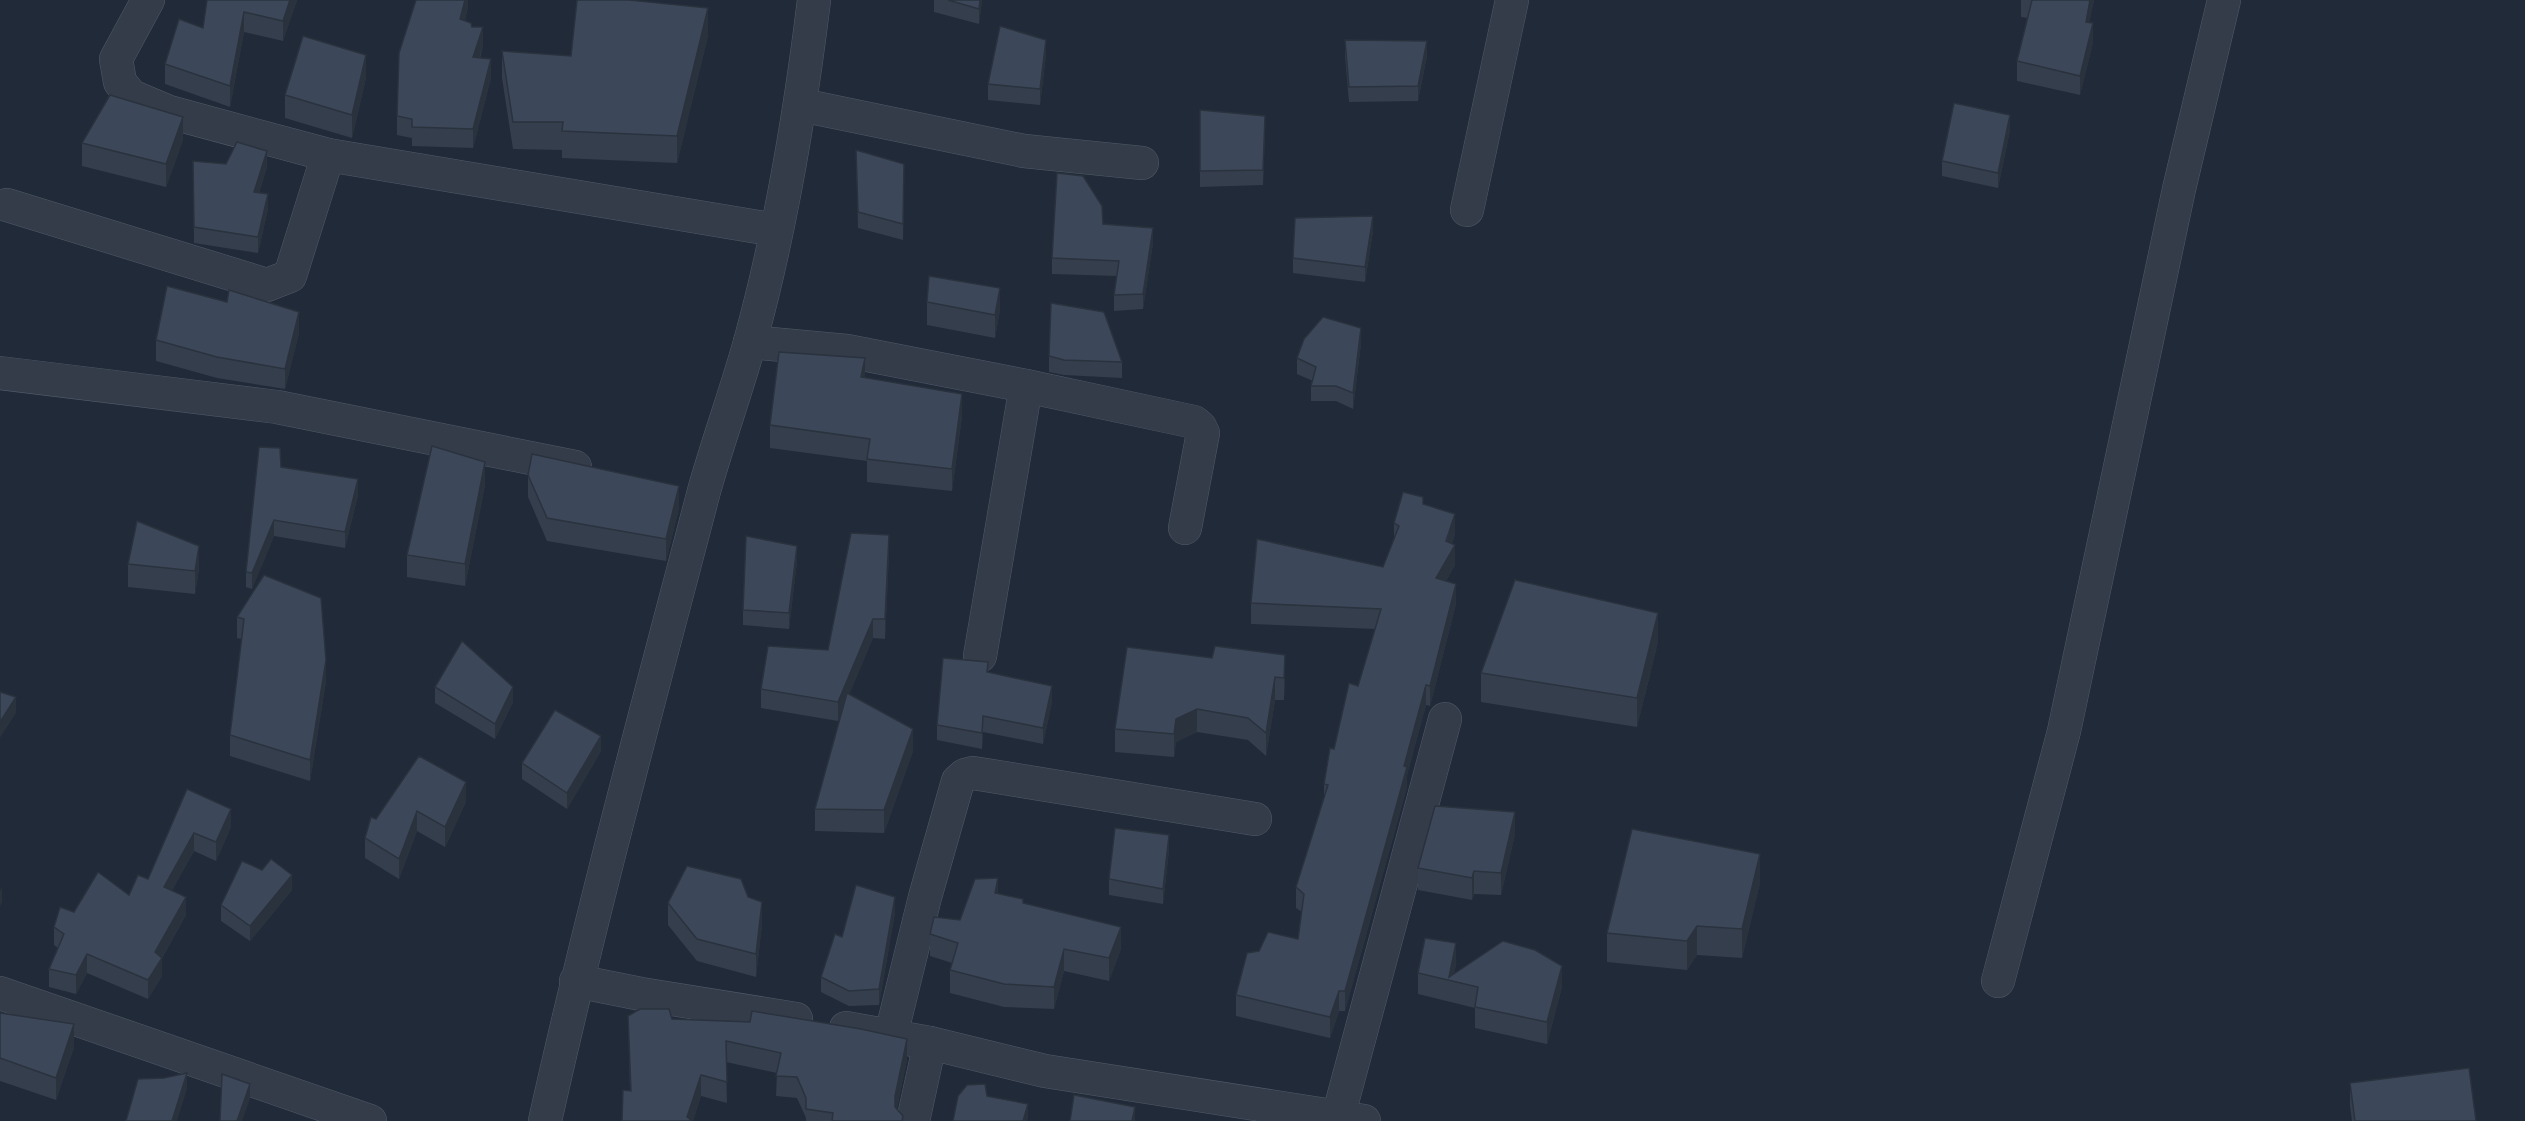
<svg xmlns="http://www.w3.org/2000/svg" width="2525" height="1121" font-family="Ubuntu,sans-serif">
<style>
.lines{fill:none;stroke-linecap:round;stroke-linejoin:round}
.minor-casing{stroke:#515a67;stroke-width:34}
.minor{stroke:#343c4a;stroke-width:33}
.wall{fill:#343e4d}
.shaded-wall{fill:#2a323e}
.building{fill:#3c4859;stroke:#2a323e;stroke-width:1.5}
</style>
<rect width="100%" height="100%" fill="#202a39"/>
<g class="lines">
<!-- minor casing -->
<g class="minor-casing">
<g id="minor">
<polyline points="148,0 116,59 120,82 131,96 169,112 328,155 776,230"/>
<polyline points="801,105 1024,151 1142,163"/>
<polyline points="7,205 267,285 290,276 328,155"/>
<polyline points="1467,210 1512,0"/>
<polyline points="750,342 847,351 1026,386 1194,422 1200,427 1203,433 1185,528"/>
<polyline points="0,373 277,407 575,467"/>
<polyline points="980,656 1026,386"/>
<polyline points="576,981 641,994 796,1019"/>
<polyline points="1998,981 2064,731 2179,189 2224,0"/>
<polyline points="0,993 370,1121"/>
<polyline points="846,1028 930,1043 1045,1071 1364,1121"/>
<polyline points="891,1035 925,897 958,781 965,775 973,773 1255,819"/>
<path d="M 545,1121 C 592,910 649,701 704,491 C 718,441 736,392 750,342 C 781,230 800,115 814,0"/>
<polyline points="913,1121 930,1043"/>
<polyline points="1337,1121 1445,719"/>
</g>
</g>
<!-- minor -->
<use href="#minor" class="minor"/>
</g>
<!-- wall -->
<g class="wall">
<polygon points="207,0 297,0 283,41 244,32 230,107 165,84 165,64 203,28"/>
<polygon points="468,0 468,7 465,20 472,27 483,46 480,58 491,78 473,148 412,146 412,138 397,135 397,116"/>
<polygon points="934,0 982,0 979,24 934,12"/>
<polygon points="2021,0 2094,0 2089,22 2093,43 2080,95 2017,81 2017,61 2027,18 2021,17"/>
<polygon points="708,36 677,163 562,158 562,150 513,149 502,78 502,51 571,56"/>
<polygon points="1345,40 1427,56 1418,101 1349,102 1345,56"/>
<polygon points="1046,55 1040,105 988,100 988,84"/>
<polygon points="366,78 352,138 285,118 285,95"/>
<polygon points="1200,110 1265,131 1263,185 1200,187"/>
<polygon points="2010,130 1998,188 1942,176 1942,161"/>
<polygon points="183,140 166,187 82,166 82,143"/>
<polygon points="856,150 904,164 903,240 858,228"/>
<polygon points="193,161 267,167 259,193 268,209 258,253 194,243"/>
<polygon points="1103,224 1153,243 1143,309 1114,311 1114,295 1117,276 1052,274 1052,258"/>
<polygon points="1373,231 1365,282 1293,273 1293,258"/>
<polygon points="927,302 1000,310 995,338 927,325"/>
<polygon points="299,333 285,389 217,378 156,361 156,340"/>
<polygon points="1361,344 1353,409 1336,401 1311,401 1311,386 1313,381 1297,374 1297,358"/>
<polygon points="1049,356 1122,362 1122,378 1064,375 1049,372"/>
<polygon points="865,378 962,416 952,491 867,482 867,461 770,448 770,425"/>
<polygon points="281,467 358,495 345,548 274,536 252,589 246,587 246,572"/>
<polygon points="528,475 679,508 666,561 547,541 528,497"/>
<polygon points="485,485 465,586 407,577 407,555"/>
<polygon points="1423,504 1455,534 1452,543 1455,565 1446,581 1456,604 1430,706 1426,705 1407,775 1407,787 1345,1011 1339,1011 1330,1038 1236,1016 1236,995 1259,951 1298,939 1302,912 1296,908 1296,887 1324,799 1324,784 1334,749 1358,686 1375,629 1251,624 1251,603 1383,567 1394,539 1394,523"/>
<polygon points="889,554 885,639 873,638 849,694 913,751 884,833 815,831 815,809 843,710 838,721 761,708 761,689 828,650"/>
<polygon points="797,561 789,629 743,625 743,610"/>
<polygon points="128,564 199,569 195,594 128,587"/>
<polygon points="264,575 326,681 310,781 230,756 230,735 242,639 237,638 237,617"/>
<polygon points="1658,642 1637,727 1481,702 1481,673"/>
<polygon points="1127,647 1285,677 1284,700 1275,700 1266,756 1248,740 1197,732 1176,742 1174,757 1115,752 1115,729"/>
<polygon points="988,672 1052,702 1043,744 983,732 982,749 937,740 937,725"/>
<polygon points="435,687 513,702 495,739 435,703"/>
<polygon points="601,751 567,809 522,779 522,763"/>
<polygon points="466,782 466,802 445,847 417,831 399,879 365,858 365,838 376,819"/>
<polygon points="187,789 231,827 216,861 194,851 172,890 186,915 162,958 162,976 148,999 87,973 76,994 49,987 49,969 58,948 54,945 54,927 74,912 129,895 148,879"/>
<polygon points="1515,834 1501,895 1474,894 1472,900 1418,890 1418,868"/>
<polygon points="1169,850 1163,904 1109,895 1109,879"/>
<polygon points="262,870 292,890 250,941 221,921 221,905"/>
<polygon points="1760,883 1742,958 1697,955 1687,970 1607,962 1607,933"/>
<polygon points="998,894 1023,903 1121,949 1109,981 1064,971 1054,1009 1004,1007 950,993 950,970 952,963 930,956 930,934 960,920"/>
<polygon points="748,897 762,924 756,977 697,961 668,925 668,903"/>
<polygon points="895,912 879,1005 849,1006 821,992 821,977 842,937"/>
<polygon points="1456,964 1454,974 1562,987 1547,1044 1475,1028 1475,1008 1418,994 1418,973"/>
<polygon points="0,1013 74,1047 56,1100 0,1081"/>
<polygon points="628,1016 672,1019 907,1060 897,1108 903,1121 806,1121 806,1118 797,1098 776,1096 777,1073 726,1062 727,1103 701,1096 693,1121 622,1121 630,1091"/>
<polygon points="2350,1083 2476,1121 2352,1121 2350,1106"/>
</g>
<!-- shaded-wall -->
<g class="shaded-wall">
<polygon points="290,0 297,0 283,41 283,21"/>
<polygon points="465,0 468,0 468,7 460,38 460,19"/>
<polygon points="980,0 982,0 979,24 979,9"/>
<polygon points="2090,0 2094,0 2086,41 2086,22"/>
<polygon points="708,8 708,36 677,163 677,136"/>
<polygon points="244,12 244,32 230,107 230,86"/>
<polygon points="2093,23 2093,43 2080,95 2080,76"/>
<polygon points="483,27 483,46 473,76 473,57"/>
<polygon points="1046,40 1046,55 1040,105 1040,89"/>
<polygon points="1427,41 1427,56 1418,101 1418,86"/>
<polygon points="366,55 366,78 352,138 352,115"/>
<polygon points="491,59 491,78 473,148 473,129"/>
<polygon points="2010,115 2010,130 1998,188 1998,173"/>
<polygon points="1265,116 1265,131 1263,185 1263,170"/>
<polygon points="183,117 183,140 166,187 166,164"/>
<polygon points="267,151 267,167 254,208 254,192"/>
<polygon points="268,194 268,209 258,253 258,237"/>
<polygon points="1373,216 1373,231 1365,282 1365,267"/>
<polygon points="1153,228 1153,243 1143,309 1143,294"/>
<polygon points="1000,288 1000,310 995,338 995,315"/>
<polygon points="299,312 299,333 285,389 285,369"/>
<polygon points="1361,328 1361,344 1353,409 1353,393"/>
<polygon points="865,358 865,381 861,377"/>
<polygon points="962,394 962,416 952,491 952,469"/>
<polygon points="485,462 485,485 465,586 465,564"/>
<polygon points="358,479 358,495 345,548 345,532"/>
<polygon points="679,486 679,508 666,561 666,539"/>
<polygon points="1455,514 1455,534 1447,559 1455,545 1455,565 1436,598 1436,578"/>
<polygon points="274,520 274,536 252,589 252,573"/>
<polygon points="889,535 889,554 885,639 885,619"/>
<polygon points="199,546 199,569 195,594 195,571"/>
<polygon points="797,546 797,561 789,629 789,613"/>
<polygon points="1456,584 1456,604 1430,706 1430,686"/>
<polygon points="1658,613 1658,642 1637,727 1637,698"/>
<polygon points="873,619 873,638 838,721 838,702"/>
<polygon points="1285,655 1285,677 1284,700 1284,678"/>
<polygon points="326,660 326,681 310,781 310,760"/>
<polygon points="1275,677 1275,700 1266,756 1266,733"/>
<polygon points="1426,685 1426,705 1407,775 1407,787 1345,1011 1345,991"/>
<polygon points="1052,686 1052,702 1043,744 1043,728"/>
<polygon points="513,687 513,702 495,739 495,724"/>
<polygon points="16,697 16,713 0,738 0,722"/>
<polygon points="1197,709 1197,732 1176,742 1174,757 1174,734 1176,719"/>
<polygon points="983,716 983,732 982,749 982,733"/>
<polygon points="913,729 913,751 884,833 884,810"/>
<polygon points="601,736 601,751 567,809 567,793"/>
<polygon points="466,782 466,802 445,847 445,827"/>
<polygon points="231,809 231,827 216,861 216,842"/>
<polygon points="417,811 417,831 399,879 399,859"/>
<polygon points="1515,812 1515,834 1501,895 1501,873"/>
<polygon points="194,833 194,851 164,905 164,887"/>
<polygon points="1169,835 1169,850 1163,904 1163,889"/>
<polygon points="1760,854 1760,883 1742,958 1742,929"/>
<polygon points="1474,871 1474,894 1472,900 1472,878"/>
<polygon points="292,875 292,890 250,941 250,926"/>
<polygon points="998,878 998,900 995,893"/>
<polygon points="2,887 2,902 0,907 0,891"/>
<polygon points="186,897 186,915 161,959 162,958 162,976 148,999 148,980 155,952"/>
<polygon points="895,897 895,912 879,1005 879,989"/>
<polygon points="762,902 762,924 756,977 756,954"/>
<polygon points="1697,926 1697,955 1687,970 1687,941"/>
<polygon points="1121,927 1121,949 1109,981 1109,958"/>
<polygon points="1456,943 1456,964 1453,981 1449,977"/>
<polygon points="1064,949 1064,971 1054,1009 1054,987"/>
<polygon points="87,954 87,973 76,994 76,975"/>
<polygon points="1562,966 1562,987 1547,1044 1547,1022"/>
<polygon points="1339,991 1339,1011 1330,1038 1330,1017"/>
<polygon points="74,1024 74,1047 56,1100 56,1078"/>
<polygon points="907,1039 907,1060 895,1117 895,1096"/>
<polygon points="187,1073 187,1089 177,1121 172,1121"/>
<polygon points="701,1075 701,1096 693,1121 687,1121 687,1117"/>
<polygon points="250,1084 250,1099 242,1121 237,1121"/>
<polygon points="1028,1104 1028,1119 1027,1121 1023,1121"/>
<polygon points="1135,1107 1135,1121 1132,1121"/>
</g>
<!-- building -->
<g class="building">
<polygon points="207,0 290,0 283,21 244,12 230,86 165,64 179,19 203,28"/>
<polygon points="416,0 465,0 460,19 471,23 472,27 483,27 473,57 491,59 473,129 412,127 412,119 397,116 399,53"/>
<polygon points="577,0 629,0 708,8 677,136 562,131 563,122 513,122 502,51 571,56"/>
<polygon points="948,0 980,0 979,9"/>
<polygon points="2032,0 2090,0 2086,22 2093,23 2080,76 2017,61"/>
<polygon points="1000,26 1046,40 1040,89 988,84"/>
<polygon points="303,36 366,55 352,115 285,95"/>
<polygon points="1345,40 1427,41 1418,86 1349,87"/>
<polygon points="110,95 183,117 166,164 82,143"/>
<polygon points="1954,103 2010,115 1998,173 1942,161"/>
<polygon points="1200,110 1265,116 1263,170 1200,171"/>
<polygon points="237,142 267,151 254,192 268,194 258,237 194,227 193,161 226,164"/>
<polygon points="856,150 904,164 903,224 858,212"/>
<polygon points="1057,173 1083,176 1102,206 1103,224 1153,228 1143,294 1114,295 1119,261 1052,258"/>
<polygon points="1373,216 1365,267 1293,258 1295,218"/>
<polygon points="929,276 1000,288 995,315 927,302"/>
<polygon points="167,286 227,302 229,290 299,312 285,369 217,357 156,340"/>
<polygon points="1051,303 1104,312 1122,362 1064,360 1049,356"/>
<polygon points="1323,317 1361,328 1353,393 1336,386 1311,386 1316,367 1297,358 1304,339"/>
<polygon points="779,352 865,358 861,377 962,394 952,469 867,459 870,439 770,425"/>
<polygon points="432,446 485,462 465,564 407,555"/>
<polygon points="259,447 280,448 281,467 358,479 345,532 274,520 252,573 246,572"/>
<polygon points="532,454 679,486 666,539 547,518 528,475"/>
<polygon points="1403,492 1423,497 1423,504 1455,514 1446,541 1455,545 1436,578 1456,584 1430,686 1426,685 1404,766 1407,767 1345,991 1339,991 1330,1017 1236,995 1247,953 1259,951 1268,932 1298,939 1304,894 1296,887 1328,785 1324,784 1330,748 1334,749 1349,683 1358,686 1381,609 1251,603 1257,539 1383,567 1399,526 1394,523"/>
<polygon points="137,521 199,546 195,571 128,564"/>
<polygon points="851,533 889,535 885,619 873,619 838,702 761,689 768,646 828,650"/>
<polygon points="746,536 797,546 789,613 743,610"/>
<polygon points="264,575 321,598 326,660 310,760 230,735 244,619 237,617"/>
<polygon points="1515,580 1658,613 1637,698 1481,673"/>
<polygon points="462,641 513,687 495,724 435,687"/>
<polygon points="1215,646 1285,655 1284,678 1275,677 1266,733 1248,718 1197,709 1176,719 1174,734 1115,729 1127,647 1212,658"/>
<polygon points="943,658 988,662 987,672 1052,686 1043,728 983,716 982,733 937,725"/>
<polygon points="0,692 16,697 0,722"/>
<polygon points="847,693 913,729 884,810 815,809"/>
<polygon points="555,710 601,736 567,793 522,763"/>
<polygon points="419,756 466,782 445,827 417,811 399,859 365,838 371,817 376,819"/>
<polygon points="187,789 231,809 216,842 194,833 164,887 186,897 155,952 162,958 148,980 87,954 76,975 49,969 64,934 54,927 60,907 74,912 98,872 129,895 138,875 148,879"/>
<polygon points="1435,806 1515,812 1501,873 1474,871 1472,878 1418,868"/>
<polygon points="1115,828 1169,835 1163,889 1109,879"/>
<polygon points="1632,829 1760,854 1742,929 1697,926 1687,941 1607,933"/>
<polygon points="271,859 292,875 250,926 221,905 242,861 262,870"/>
<polygon points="687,866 741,879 748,897 762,902 756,954 697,939 668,903"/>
<polygon points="998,878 995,893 1023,899 1023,903 1121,927 1109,958 1064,949 1054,987 1004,984 950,970 958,943 930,934 934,917 960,920 975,879"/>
<polygon points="856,885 895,897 879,989 849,991 821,977 835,934 842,937"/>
<polygon points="1425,938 1456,943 1449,977 1503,941 1535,950 1562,966 1547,1022 1475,1007 1478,987 1418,973"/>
<polygon points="640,1009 669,1009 672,1019 750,1022 752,1011 861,1029 907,1039 895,1096 895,1107 903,1116 902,1121 832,1121 833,1113 806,1109 806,1098 797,1077 776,1076 781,1053 726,1041 727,1082 701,1075 687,1117 690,1119 690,1121 622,1121 623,1090 631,1091 628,1016"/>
<polygon points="0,1013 74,1024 56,1078 0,1058"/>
<polygon points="2469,1068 2476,1121 2355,1121 2350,1083"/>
<polygon points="187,1073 172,1121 126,1121 138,1079 164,1078"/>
<polygon points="222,1074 250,1084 237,1121 220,1121"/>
<polygon points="985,1084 987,1096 1028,1104 1023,1121 953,1121 958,1096 967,1085"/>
<polygon points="1074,1095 1135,1107 1132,1121 1070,1121"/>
</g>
</svg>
